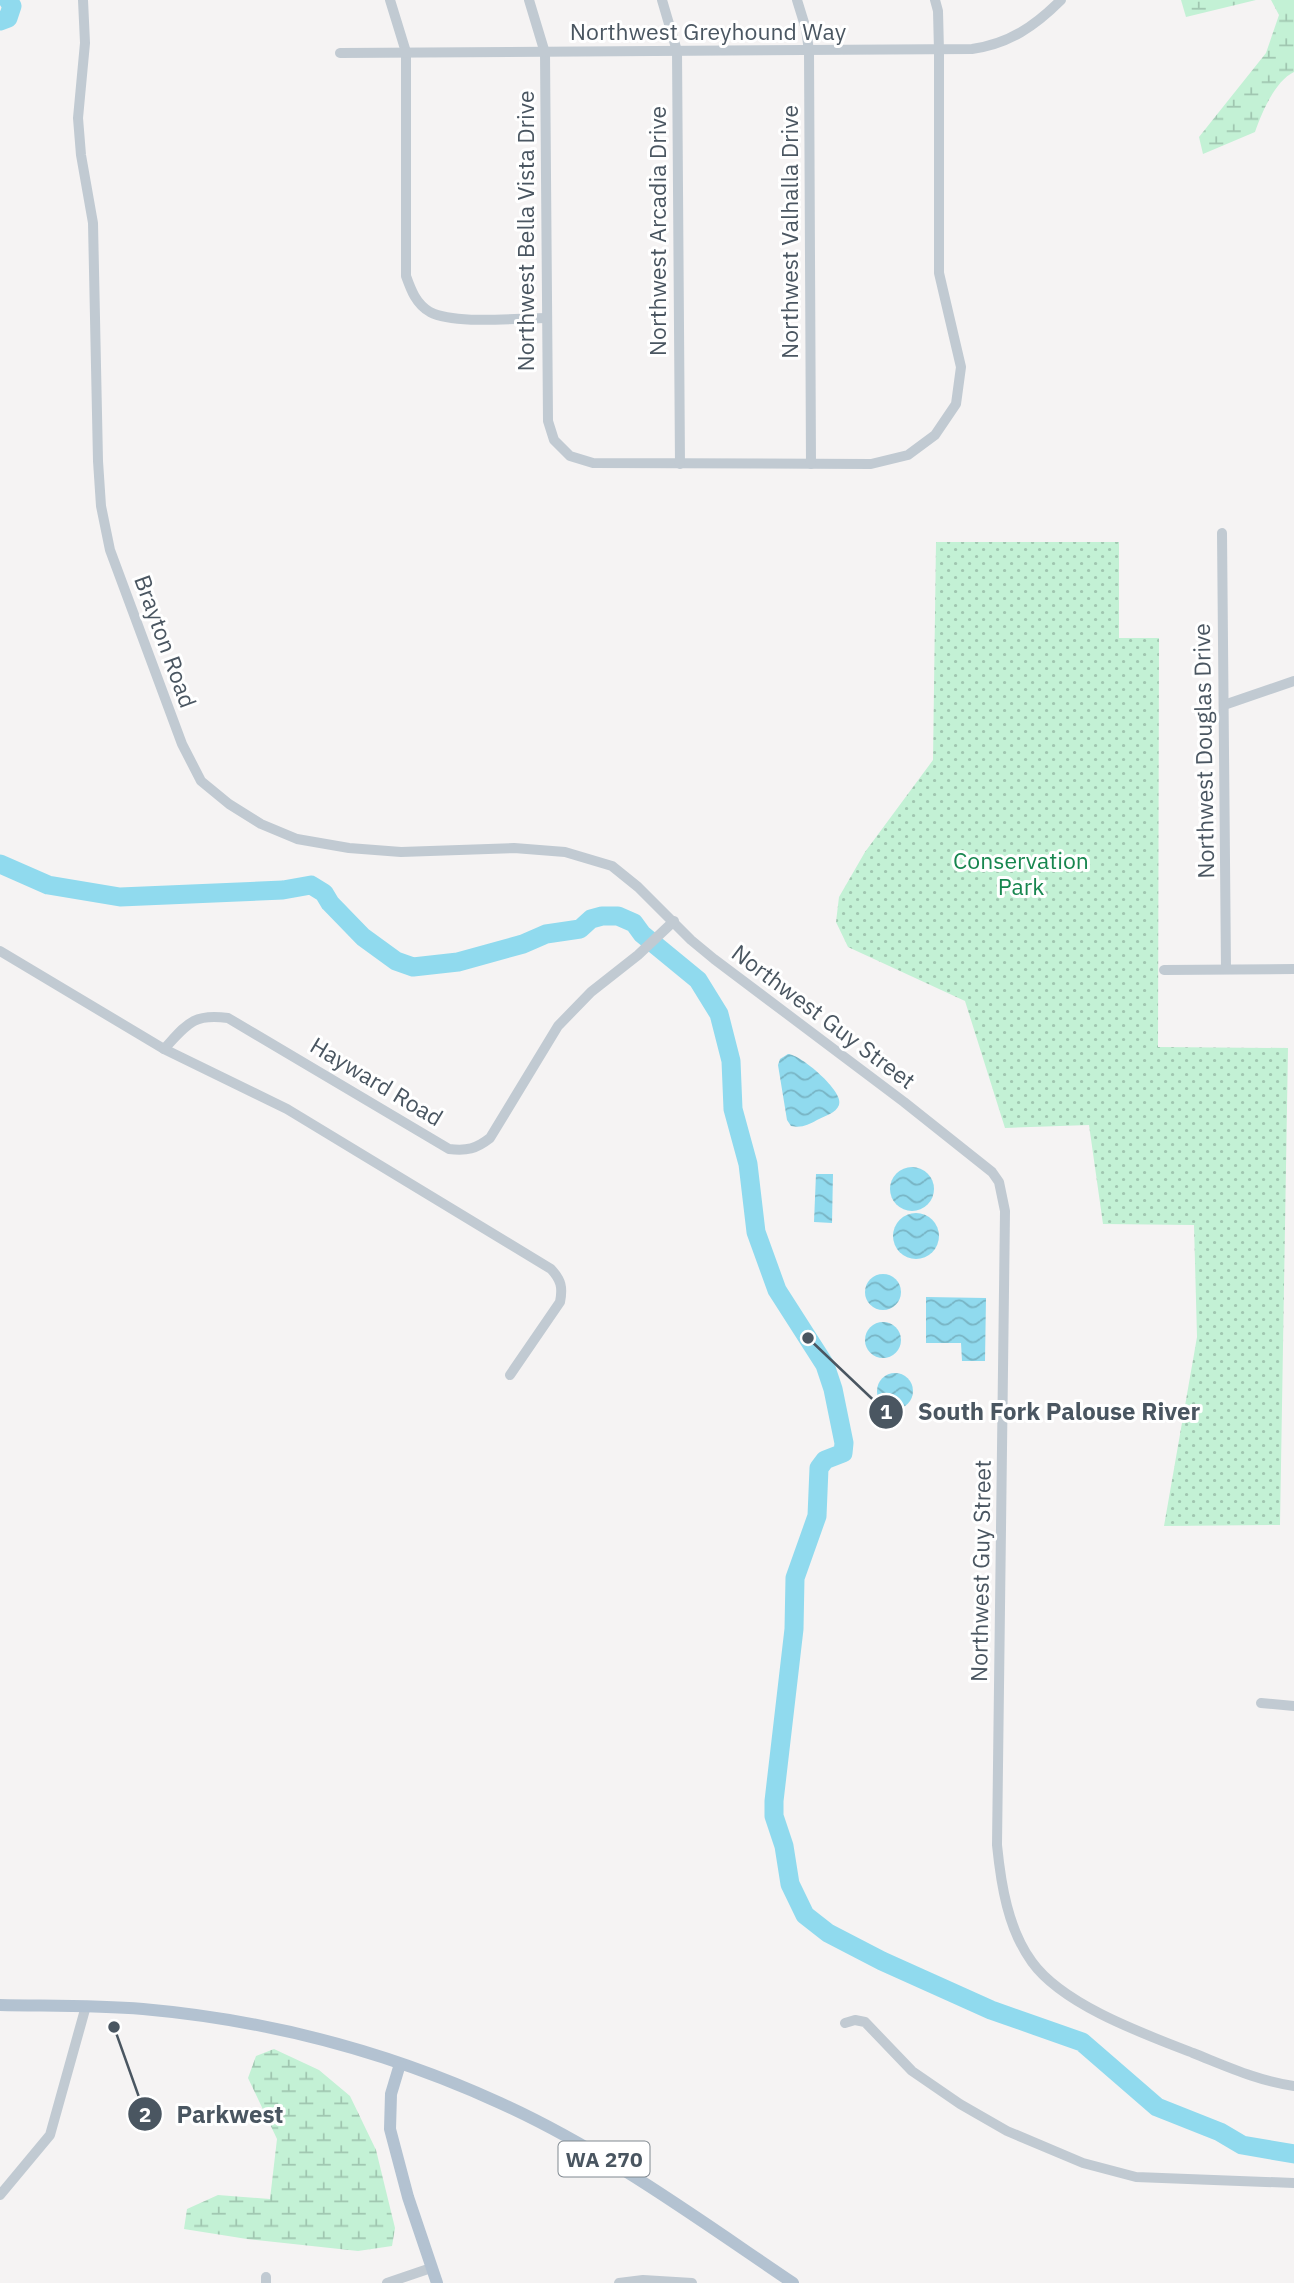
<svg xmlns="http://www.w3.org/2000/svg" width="1294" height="2283" font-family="'IBM Plex Sans',sans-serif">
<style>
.wetland{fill:url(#wetland-marsh)}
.park{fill:url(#park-dots)}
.water{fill:url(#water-waves)}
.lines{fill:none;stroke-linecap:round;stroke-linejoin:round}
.river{stroke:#90daee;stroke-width:19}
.minor{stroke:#c1cad2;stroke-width:10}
.major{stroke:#b3c2d1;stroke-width:12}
.labels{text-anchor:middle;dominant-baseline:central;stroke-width:6;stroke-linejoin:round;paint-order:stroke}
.shield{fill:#fff;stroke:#808990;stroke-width:2}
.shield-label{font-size:21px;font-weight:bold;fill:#4a5661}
.street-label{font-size:23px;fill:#4a5661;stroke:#fff}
.park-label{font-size:23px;fill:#17864f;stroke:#fff}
.leader{fill:none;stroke:#4a5661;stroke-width:2.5}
.callout-dot{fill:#4a5661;stroke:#fff;stroke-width:2.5}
.mark-label{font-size:21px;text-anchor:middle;font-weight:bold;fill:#fff}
.callout-label{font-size:24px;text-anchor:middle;font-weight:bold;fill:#4a5661;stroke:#fff;stroke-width:6;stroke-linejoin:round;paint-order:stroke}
</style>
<defs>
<pattern id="wetland-marsh" width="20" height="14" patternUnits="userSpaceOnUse" patternTransform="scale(1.75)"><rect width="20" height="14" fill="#c3f1d5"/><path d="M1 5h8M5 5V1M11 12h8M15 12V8" fill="none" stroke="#a0c6b0"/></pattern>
<pattern id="park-dots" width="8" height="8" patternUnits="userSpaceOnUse" patternTransform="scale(1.75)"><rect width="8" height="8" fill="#c3f1d5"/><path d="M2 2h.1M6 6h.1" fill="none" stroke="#a0c6b0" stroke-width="1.8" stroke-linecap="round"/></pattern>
<pattern id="water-waves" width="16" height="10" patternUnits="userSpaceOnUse" patternTransform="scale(1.75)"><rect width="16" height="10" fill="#90daee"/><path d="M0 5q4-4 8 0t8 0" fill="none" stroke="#78b4c4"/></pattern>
</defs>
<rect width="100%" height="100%" fill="#f5f3f3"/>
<!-- wetland -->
<g class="wetland">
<polygon points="1181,0 1256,0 1186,17"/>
<path d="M 1271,0 L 1294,0 L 1294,72 C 1275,81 1262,112 1255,132 L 1203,154 L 1199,137 L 1266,53 L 1279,15 Z"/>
<polygon points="274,2049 319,2070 350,2096 376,2150 395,2228 392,2246 358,2251 247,2239 184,2229 187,2209 218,2195 270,2199 277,2139 248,2078 256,2056"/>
</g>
<!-- park -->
<polygon class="park" points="936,542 1119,542 1119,638 1159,638 1158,1047 1288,1048 1280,1525 1164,1526 1197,1337 1194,1225 1103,1224 1089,1125 1005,1128 965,1001 848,947 836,922 839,897 865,852 933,760"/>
<!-- water -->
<g class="water">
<path d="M 788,1054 C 800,1054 845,1092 839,1105 C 836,1113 825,1116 817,1120 C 808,1125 802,1128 791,1126 L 787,1120 L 778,1065 L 780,1059 Z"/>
<circle cx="912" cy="1189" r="22"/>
<polygon points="816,1174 833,1174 832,1223 814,1222"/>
<circle cx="916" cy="1236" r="23"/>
<circle cx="883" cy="1292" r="18"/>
<polygon points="926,1297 986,1298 985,1361 962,1361 961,1343 926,1343"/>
<circle cx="883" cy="1340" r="18"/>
<circle cx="895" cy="1391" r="18"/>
</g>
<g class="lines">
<!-- river -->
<g class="river">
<polyline points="0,21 8,18 12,6 8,0"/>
<polyline points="0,864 48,885 120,897 283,890 311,885 324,893 330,903 363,937 396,961 413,967 458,962 523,944 546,934 580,929 591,919 602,916 618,916 634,923 642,934 698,980 719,1014 731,1061 733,1109 748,1164 756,1232 777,1290 825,1365 833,1389 844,1443 843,1453 825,1460 819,1468 817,1516 795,1578 794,1629 774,1801 774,1816 784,1846 790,1884 805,1915 828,1933 882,1961 991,2010 1082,2042 1157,2107 1220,2132 1242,2145 1294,2154"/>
</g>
<!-- minor -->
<g class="minor">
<path d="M 83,0 L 85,43 L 78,118 L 81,155 L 93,223 L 98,461 L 101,506 L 110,550 L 182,744 L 201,781 L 229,804 L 261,824 L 297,839 L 349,848 L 401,852 L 514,848 L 565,852 L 612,866 L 638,887 L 691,940 L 714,959 L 904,1102 L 992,1172 L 999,1182 L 1005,1211 L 997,1845 C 1001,1885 1008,1929 1032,1962 C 1063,2005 1144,2034 1193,2053 C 1226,2066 1258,2081 1294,2086"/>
<path d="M 390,0 L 406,52 L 406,276 C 411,290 416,304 430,312 C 455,325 517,318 547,318"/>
<polyline points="529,0 545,53 548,421 554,440 570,456 593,463 871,464 908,455 935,435 956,404 961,367 939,273 939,51 938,11 935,0"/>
<polyline points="662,0 677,51 680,464"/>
<polyline points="797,0 806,29 809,51 811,464"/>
<path d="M 340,53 L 972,49 C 1009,44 1035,26 1061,0"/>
<polyline points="1222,533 1226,969"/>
<polyline points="1224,705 1294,681"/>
<path d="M 0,951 L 164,1049 L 287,1109 L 551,1269 C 561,1280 563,1287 560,1302 L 510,1375"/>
<polyline points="1164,970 1294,969"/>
<path d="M 164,1049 C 187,1024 193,1013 228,1018 L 449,1149 C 467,1151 476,1149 490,1138 L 558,1026 L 591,992 L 638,955 L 674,921"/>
<polyline points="1261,1703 1294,1706"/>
<polyline points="845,2023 855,2020 865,2022 912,2071 960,2104 1007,2131 1083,2163 1136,2177 1294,2183"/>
<polyline points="0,2195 50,2135 86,2006"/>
<polyline points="266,2283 266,2277"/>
<polyline points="387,2283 431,2268"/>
<polyline points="619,2283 643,2280 692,2283"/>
</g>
<!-- major -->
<g class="major">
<path d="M 0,2005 C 48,2006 95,2005 143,2009 C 266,2020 387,2051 500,2103 C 604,2150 698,2219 793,2283"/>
<polyline points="400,2064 391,2094 390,2129 408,2197 437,2283"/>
</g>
</g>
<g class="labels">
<!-- shield labels -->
<rect class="shield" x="558.5" y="2141.5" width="91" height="35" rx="5"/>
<g class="shield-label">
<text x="604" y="2159">WA 270</text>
</g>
<!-- street labels -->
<g class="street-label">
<text x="708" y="31">Northwest Greyhound Way</text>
<text transform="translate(525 231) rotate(-90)">Northwest Bella Vista Drive</text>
<text transform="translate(657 231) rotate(-90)">Northwest Arcadia Drive</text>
<text transform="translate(789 232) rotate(-90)">Northwest Valhalla Drive</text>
<text transform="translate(166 641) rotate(70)">Brayton Road</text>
<text transform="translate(1203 751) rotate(-91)">Northwest Douglas Drive</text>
<text transform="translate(824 1016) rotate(37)">Northwest Guy Street</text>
<text transform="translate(377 1081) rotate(31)">Hayward Road</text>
<text transform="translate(980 1571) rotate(-89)">Northwest Guy Street</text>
</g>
<!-- park labels -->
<g class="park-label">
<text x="1021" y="860">Conservation<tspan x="1021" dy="26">Park</tspan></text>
</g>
</g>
<!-- callouts -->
<path class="leader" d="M808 1338L886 1412M114 2027L145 2114"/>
<g class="callout-dot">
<circle cx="808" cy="1338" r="7"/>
<circle cx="114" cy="2027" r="7"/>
<circle cx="886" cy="1412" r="18"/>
<circle cx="145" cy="2114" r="18"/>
</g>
<g class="mark-label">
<text x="886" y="1419">1</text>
<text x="145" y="2122">2</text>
</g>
<g class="callout-label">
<text x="1059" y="1420">South Fork Palouse River</text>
<text x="230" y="2123">Parkwest</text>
</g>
</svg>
